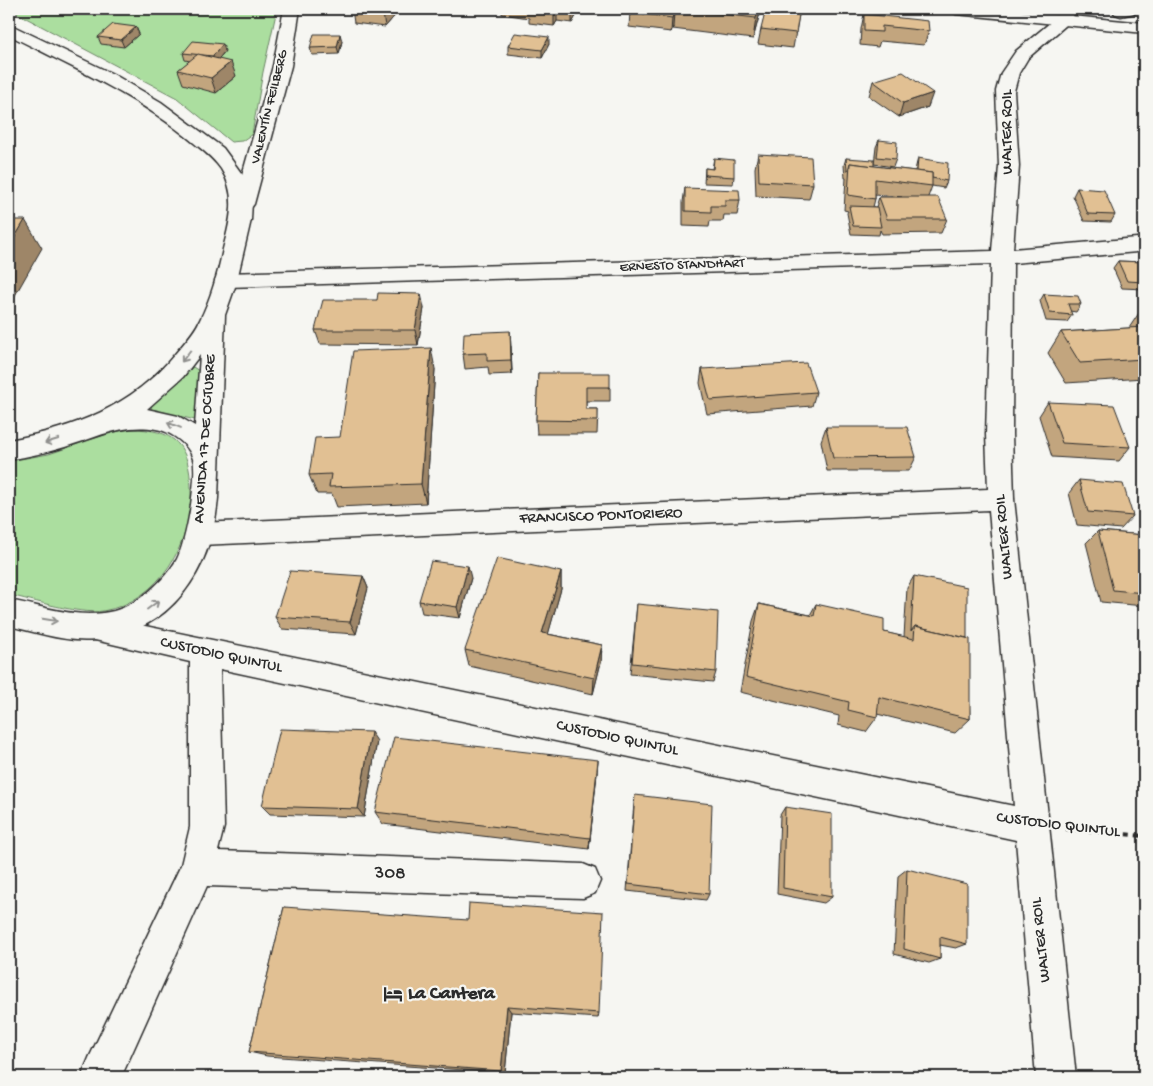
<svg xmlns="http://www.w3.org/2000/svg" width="1153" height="1086" font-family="'Gochi Hand',sans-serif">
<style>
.green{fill:#abde9f;stroke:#6b8465}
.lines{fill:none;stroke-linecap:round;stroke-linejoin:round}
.street-casing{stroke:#2b2b2b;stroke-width:3}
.secondary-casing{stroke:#2b2b2b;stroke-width:3}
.path{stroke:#2b2b2b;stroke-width:4;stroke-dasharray:5 5;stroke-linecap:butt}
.street{fill:#f6f6f2;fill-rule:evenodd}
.secondary{fill:#f6f6f2;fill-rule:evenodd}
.wall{fill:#c2a57e;stroke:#2b2b2b;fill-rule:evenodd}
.shaded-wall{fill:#9e8667;stroke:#2b2b2b}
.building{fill:#e1c093;stroke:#2b2b2b}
.oneway{stroke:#90908e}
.labels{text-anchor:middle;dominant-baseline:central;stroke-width:4.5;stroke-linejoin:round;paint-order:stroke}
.far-street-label{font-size:14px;fill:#2b2b2b;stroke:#f6f6f2}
.street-label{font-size:16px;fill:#2b2b2b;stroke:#f6f6f2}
.near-street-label{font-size:19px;fill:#2b2b2b;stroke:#f6f6f2}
.near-poi-label{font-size:19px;font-weight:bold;fill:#2b2b2b;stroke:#f6f6f2;text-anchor:start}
</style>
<rect width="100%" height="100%" fill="#f6f6f2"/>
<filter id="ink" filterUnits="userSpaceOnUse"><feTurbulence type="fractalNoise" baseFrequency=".02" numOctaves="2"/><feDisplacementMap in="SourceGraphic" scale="10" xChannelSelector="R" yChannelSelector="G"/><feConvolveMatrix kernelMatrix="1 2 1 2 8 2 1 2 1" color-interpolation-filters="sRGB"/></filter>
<g filter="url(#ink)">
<!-- green -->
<g class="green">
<polygon points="9,9 277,9 263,72 252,134 242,141 231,142 177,98"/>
<polygon points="193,367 199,371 198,415 195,420 151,409 152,404"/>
<path d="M 130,429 C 175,429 189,445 191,488 C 193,542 160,601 103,611 C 80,615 33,600 9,595 L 9,461 L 49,454 L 110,433 Z"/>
</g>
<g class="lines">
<!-- street casing -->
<g class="street-casing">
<g id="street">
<polygon points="284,9 300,9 291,66 254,204 251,208 244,210 237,208 234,204 273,66"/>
<polygon points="1058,9 1074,9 1073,19 1028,58 1019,73 1014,91 1019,166 1013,249 1137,238 1144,240 1144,250 1137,252 1013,263 1012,434 1014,499 1076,1077 1036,1077 1016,840 220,669 224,827 218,851 583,864 595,869 600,881 595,893 583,898 207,886 123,1073 124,1077 84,1077 83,1072 89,1058 181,865 190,827 190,662 82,637 77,628 82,619 92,615 1014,806 989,510 200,545 190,542 186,534 190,526 200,523 988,489 986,434 991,264 226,287 218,285 215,280 218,275 226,273 992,251 999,166 996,91 1001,73 1016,51 1057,17"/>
<polygon points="1115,9 1141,9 1139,12 1121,16 1115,14 1113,11"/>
</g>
</g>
<!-- secondary casing -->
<g class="secondary-casing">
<g id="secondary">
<polygon points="948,9 1001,9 1144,23 1144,33 956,14"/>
<path d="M 9,24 L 113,74 L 161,102 L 223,148 L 247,181 L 252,201 L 251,220 L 236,284 L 225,315 L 218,498 C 212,570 172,632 95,640 C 67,643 36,632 9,626 L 9,600 C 43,606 78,620 114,611 C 139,604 164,581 177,559 C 186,542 198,477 193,459 C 189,444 170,431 156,429 C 122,423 96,438 65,447 C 46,453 28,456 9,460 L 9,440 C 74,428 132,407 175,354 C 184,343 194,333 200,320 C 211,298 218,273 223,249 C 230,221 238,196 221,169 C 213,157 200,148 188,138 C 134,94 71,67 9,35 ZM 200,355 L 195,426 L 178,416 L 147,409 L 183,377 Z"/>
</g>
</g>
<!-- path -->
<polyline class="path" points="1066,829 1144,836"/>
<!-- street -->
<use href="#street" class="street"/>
<!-- secondary -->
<use href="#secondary" class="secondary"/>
</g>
<!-- wall -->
<g class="wall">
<polygon points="352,9 398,12 385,27 354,23"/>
<polygon points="502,9 580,9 572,23 557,21 554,26 529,23 529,18 502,14"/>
<polygon points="632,9 761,9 753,39 673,29 673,27 671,32 629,27 630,12"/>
<polygon points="800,9 793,48 758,44 761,29"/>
<polygon points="864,14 929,31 924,45 880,41 878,47 860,45 861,29"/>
<polygon points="136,27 139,34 124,47 101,44 98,37"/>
<polygon points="342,41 339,54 312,55 310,48"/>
<polygon points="549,44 542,58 508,54 508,46"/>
<polygon points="225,51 219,59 236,76 216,93 183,84 178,70 190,61 185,60 183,53"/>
<polygon points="873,81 928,107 899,117 869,96"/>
<polygon points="879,140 896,159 893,167 874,164 876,147"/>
<polygon points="758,154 813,184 809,199 756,196 755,168"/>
<polygon points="714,158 734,177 733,184 704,183 705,168 712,169"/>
<path d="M 846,158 L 874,166 L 915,171 L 916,166 L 918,158 L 947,181 L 944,188 L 932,186 L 928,197 L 947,219 L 941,233 L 882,234 L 880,230 L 879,235 L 851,234 L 847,213 L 848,211 L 844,210 L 846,178 L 845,178 L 844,165 ZM 875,194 L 902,197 L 879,197 L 876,207 L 873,207 L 875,199 Z"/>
<polygon points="685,188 740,200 737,215 724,215 723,221 710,221 709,227 683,226 683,202"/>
<polygon points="1077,188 1115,215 1111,222 1084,221 1073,196"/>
<polygon points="1118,261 1144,262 1144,289 1122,288 1113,268"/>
<polygon points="1044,294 1081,304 1076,312 1070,311 1072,315 1067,322 1046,321 1040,301"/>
<polygon points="377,300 424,308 418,345 320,344 315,330"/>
<polygon points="1141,310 1144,310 1144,378 1066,383 1048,353 1061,332 1129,328"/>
<polygon points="511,346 512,374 489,375 488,367 465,369 463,354"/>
<polygon points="435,369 426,503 337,507 332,494 317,494 309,475 340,437"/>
<polygon points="702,369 816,392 812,406 707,414 700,383"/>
<polygon points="538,373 610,387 610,401 586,401 586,409 598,409 597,434 537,434 536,420"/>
<polygon points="1048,402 1130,447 1119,461 1052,457 1039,416"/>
<polygon points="826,427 916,457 909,471 827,471 821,441"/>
<polygon points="1079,480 1133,516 1121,529 1077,525 1069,493"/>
<polygon points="1098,531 1144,535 1144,606 1101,602 1086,543"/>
<polygon points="561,572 561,589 548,634 602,645 601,662 593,694 469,666 465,650"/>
<polygon points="363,576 368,588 356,634 282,629 275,617"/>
<polygon points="914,576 967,638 970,719 955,733 877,714 877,717 866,732 838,725 839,716 740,692 753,621 759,604 810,615 816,604 884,632 904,637 907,588"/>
<polygon points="471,578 460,618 422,613 419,601"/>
<polygon points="637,604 716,672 713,682 630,674"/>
<polygon points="377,741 364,817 270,814 262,806"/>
<polygon points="597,773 589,849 383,824 375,812"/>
<polygon points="635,795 709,894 706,900 627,891 634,803"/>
<polygon points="785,807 832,897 824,903 777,894 780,815"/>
<polygon points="907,869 967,944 956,948 940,945 940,959 929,963 894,954 898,876"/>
<polygon points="284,907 599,1013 598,1018 511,1012 505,1073 267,1056 249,1052"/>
</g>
<!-- shaded-wall -->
<g class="shaded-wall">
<polygon points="386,9 397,9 398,12 385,27 383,13"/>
<polygon points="554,9 557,9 557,21 554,26"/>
<polygon points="572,9 580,9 572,23"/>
<polygon points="759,9 761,9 753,39 756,18"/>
<polygon points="674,13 673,27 671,32 672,18"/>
<polygon points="136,27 139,34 124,47 121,40"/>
<polygon points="340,34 342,41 339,54 337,47"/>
<polygon points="549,37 549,44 542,58 542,50"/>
<polygon points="223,44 225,51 215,63 213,56"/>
<polygon points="231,62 236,76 216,93 211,78"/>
<polygon points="933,93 928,107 899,117 903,103"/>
<polygon points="25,220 42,248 9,306 9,247"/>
<polygon points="421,294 424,308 418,345 415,330"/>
<polygon points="510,331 511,346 512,374 511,360"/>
<polygon points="431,348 435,369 426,503 421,484"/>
<polygon points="468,566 471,578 460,618 457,607"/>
<polygon points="561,572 561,589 544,649 542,633"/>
<polygon points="363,576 368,588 356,634 350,622"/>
<polygon points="602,645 601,662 593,694 594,678"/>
<polygon points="371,732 377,741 364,817 358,809"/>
<polygon points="598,760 597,773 589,849 590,838"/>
<polygon points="507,1006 511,1012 505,1073 501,1071"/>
</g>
<!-- building -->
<g class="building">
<polygon points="352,9 386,9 383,13"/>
<polygon points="632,9 675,9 674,13 672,18 630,12"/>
<polygon points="678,9 759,9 756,18"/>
<polygon points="766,9 800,9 796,33 761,29"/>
<polygon points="864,14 928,21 929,31 882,26 882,32 864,31"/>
<polygon points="113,24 136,27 121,40 98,37"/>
<polygon points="515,33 549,37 542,50 508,46"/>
<polygon points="314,34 340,34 337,47 310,48"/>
<polygon points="193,41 223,44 213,56 183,53"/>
<polygon points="198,54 231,62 211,78 178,70"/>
<polygon points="903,72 933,93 903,103 873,81"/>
<polygon points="879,140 897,142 896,159 877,157"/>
<polygon points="758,154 811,157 813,184 759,181"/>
<polygon points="714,158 734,160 734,177 705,175 705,168 713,169"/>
<polygon points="846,158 874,160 874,166 850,163 848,170 847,170"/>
<polygon points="918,158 948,163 947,181 932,178 932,173 917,171"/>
<polygon points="850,163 932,173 932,186 875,179 875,199 848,195"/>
<polygon points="685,188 739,190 740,200 725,200 725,206 711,206 711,212 685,211"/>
<polygon points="1077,188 1104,190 1115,215 1088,214"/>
<polygon points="879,197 938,197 947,219 887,219"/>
<polygon points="849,206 877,207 881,227 853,226"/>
<polygon points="9,220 25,220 9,247"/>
<polygon points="1118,261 1144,262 1144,282 1127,281"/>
<polygon points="378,293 421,294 415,330 315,330 323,300 377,300"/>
<polygon points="1044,294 1078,296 1081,304 1068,304 1072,315 1050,313"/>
<polygon points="1144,327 1144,359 1080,363 1061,332"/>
<polygon points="510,331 511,360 487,361 487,353 463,354 464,333"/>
<polygon points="431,348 421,484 329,487 331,474 309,475 315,438 340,437 353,351"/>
<polygon points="806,363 816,392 710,400 702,369"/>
<polygon points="538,373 610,373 610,387 586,387 586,409 598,409 598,421 536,420"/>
<polygon points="1048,402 1114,405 1130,447 1062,443"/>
<polygon points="826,427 907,427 916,457 833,458"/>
<polygon points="1079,480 1123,484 1133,516 1088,512"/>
<polygon points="1098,531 1144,535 1144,593 1113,590"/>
<polygon points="497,558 561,572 542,633 602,645 594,678 465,650"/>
<polygon points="431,561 468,566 457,607 419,601"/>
<polygon points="290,571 363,576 350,622 275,617"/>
<polygon points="914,576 967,587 967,638 915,626 911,631"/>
<polygon points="637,604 718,612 716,672 632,663"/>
<polygon points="759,604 814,616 816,604 884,619 884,632 914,639 915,626 970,639 970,719 879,697 877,717 848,710 849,702 746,677"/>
<polygon points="280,729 371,732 358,809 262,806"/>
<polygon points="394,737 598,760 590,838 375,812"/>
<polygon points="635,795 712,804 709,894 628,884"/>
<polygon points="785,807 832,814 832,897 783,888"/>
<polygon points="907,869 967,884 967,944 940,937 940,959 904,949"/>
<polygon points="469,903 603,912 599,1013 507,1006 501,1071 249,1052 284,907 468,920"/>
</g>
<!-- one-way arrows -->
<defs><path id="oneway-shaft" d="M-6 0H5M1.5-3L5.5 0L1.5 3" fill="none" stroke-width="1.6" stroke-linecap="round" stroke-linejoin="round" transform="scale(1.25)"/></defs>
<g class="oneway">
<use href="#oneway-shaft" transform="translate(186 356) rotate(127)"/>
<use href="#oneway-shaft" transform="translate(174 425) rotate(-158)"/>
<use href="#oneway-shaft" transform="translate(52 441) rotate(163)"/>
<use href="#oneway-shaft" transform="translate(153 605) rotate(-37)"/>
<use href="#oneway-shaft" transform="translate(50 620) rotate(10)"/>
</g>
</g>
<!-- icons -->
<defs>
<g id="hotel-bare" transform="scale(1.5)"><path d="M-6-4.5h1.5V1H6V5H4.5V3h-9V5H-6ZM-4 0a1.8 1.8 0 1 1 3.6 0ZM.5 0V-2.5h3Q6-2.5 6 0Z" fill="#2b2b2b" stroke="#f6f6f2" stroke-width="2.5" paint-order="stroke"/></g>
</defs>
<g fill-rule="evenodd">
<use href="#hotel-bare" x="393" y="994"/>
</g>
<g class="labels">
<!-- far-street labels -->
<g class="far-street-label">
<text transform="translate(270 107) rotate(-76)">VALENTÍN FEILBERG</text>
<text transform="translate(682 266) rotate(-2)">ERNESTO STANDHART</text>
</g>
<!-- street labels -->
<g class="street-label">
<text transform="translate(1008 132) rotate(-90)">WALTER ROIL</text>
<text transform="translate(206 439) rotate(-86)">AVENIDA 17 DE OCTUBRE</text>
<text transform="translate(601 517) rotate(-2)">FRANCISCO PONTORIERO</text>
<text transform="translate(1005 537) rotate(-95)">WALTER ROIL</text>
<text transform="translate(221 656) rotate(12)">CUSTODIO QUINTUL</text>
<text transform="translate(617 739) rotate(12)">CUSTODIO QUINTUL</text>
<text transform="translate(1058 826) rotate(7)">CUSTODIO QUINTUL</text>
<text transform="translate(1042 940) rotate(-96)">WALTER ROIL</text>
</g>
<!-- near-street labels -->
<g class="near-street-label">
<text transform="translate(390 874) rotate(2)">308</text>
</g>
<!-- near-poi labels -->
<g class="near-poi-label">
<text x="408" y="994">La Cantera</text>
</g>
</g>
<!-- margin -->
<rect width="1153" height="1086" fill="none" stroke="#f6f6f2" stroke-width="30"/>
<rect x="15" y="15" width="1123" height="1056" fill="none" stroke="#2b2b2b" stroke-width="2" filter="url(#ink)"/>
</svg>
